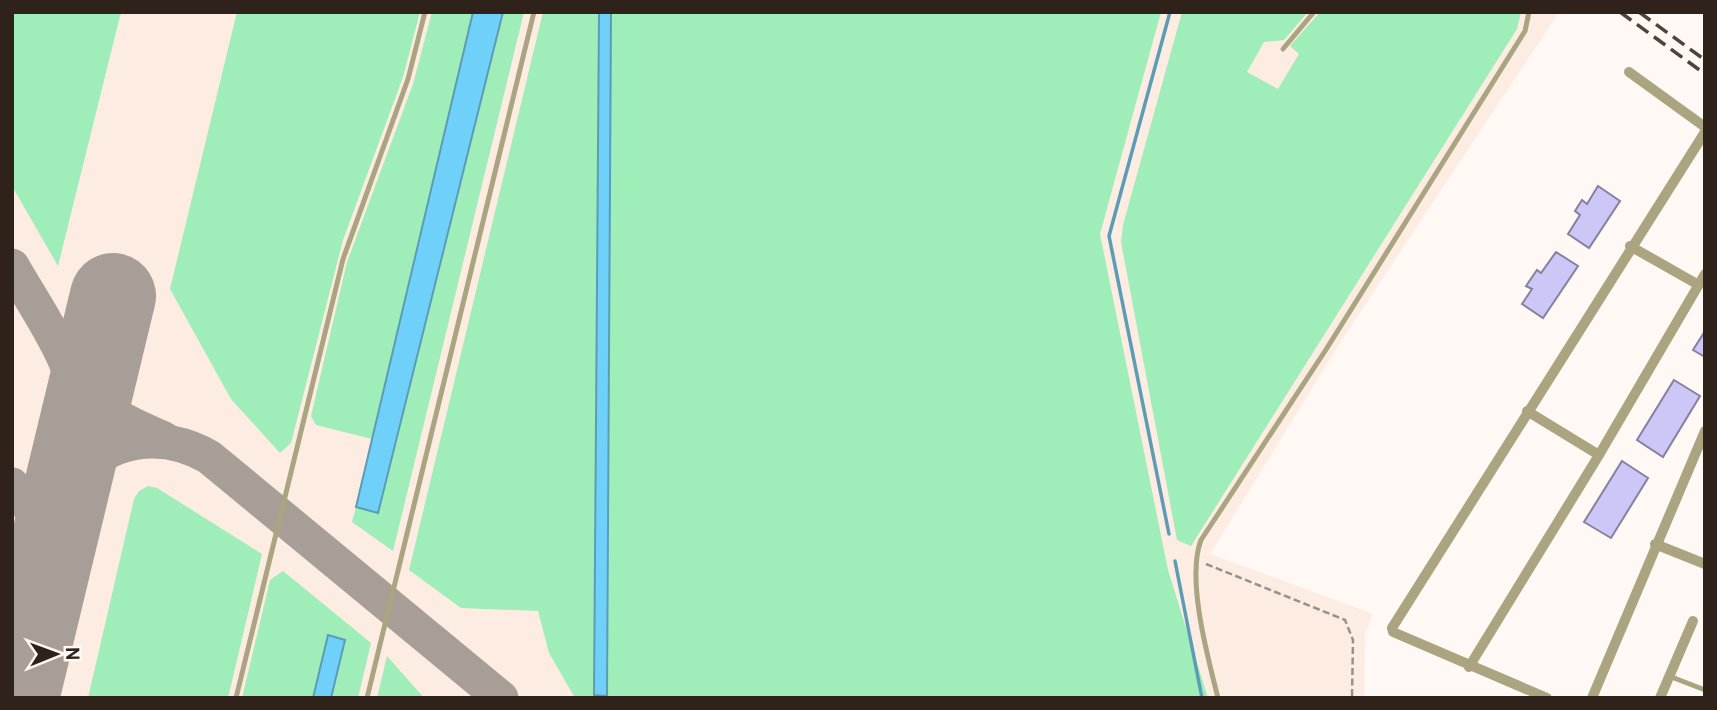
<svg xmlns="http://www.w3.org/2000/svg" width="1717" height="710" font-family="Overpass,sans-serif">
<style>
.built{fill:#fcece1}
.green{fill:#9fedb9}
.water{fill:#6fd0f9;stroke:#5c9cb6;stroke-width:2}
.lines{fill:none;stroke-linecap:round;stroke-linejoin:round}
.stream{stroke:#5c9cb6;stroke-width:3.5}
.taxiway{stroke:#a79e98;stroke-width:35}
.runway{stroke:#a79e98;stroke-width:86}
.building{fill:#ccc7f6;stroke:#8581a0;stroke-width:2}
.path{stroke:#9a908a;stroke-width:2.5;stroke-dasharray:7 3.5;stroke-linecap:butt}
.lane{stroke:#aba481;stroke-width:5}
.street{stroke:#aba481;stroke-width:10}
.rail{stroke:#4f433c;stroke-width:3.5;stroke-dasharray:14 7;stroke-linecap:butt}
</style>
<rect width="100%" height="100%" fill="#fff8f4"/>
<!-- built -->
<polygon class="built" points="12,12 1559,12 1343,338 1210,554 1373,614 1365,634 1364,698 12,698"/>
<!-- green -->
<g class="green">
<polygon points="12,12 121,12 58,266 12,186"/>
<polygon points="237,12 420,12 403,77 343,240 291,443 280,453 231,399 170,289"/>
<polygon points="432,12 473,12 372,439 316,425 311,416 347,262 413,84"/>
<polygon points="503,12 524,12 393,551 352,522 356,507 378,512"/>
<polygon points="543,12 599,12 594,695 607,696 611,12 1161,12 1100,234 1168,570 1208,698 575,698 549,653 538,611 461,608 409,570"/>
<polygon points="1182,12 1308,12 1284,40 1264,42 1247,72 1278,89 1299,54 1290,46 1320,12 1521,12 1517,29 1191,546 1177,540 1121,242 1123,225"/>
<polygon points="148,486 157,488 262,554 228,698 88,698 134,499 139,491"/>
<polygon points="283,571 371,643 358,698 331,698 345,640 328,636 313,698 242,698 270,580"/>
<polygon points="387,656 424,698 377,698"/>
</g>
<!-- water -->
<g class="water">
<polygon points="473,12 503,12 378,513 356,507"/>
<polygon points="599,12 611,12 607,696 594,695"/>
<polygon points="328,635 345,640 331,698 313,698"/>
</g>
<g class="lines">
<!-- stream -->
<g class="stream">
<polyline points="1169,534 1109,236 1170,12"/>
<polyline points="1175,561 1202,698"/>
</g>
<!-- taxiway -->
<g class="taxiway">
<path d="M 12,266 C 41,317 80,367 81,427"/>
<path d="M 74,373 C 104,414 118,419 164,439"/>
<path d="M 12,485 C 40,513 47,542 44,581"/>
<path d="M 56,531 C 61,515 65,498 74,484 C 103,436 163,430 209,457 L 501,698"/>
</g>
<!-- runway -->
<polyline class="runway" points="16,698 113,296"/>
</g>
<!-- building -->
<g class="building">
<polygon points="1598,186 1620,201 1589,248 1568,234 1580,215 1575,211 1582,200 1587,204"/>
<polygon points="1556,252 1578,266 1543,318 1522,304 1532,289 1526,286 1537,270 1541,273"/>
<polygon points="1705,331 1705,357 1693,350"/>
<polygon points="1674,380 1700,396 1663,457 1637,440"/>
<polygon points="1622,461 1648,478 1611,538 1584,522"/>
</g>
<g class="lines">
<!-- path -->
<polyline class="path" points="1206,564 1345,620 1353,640 1352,698"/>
<!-- lane -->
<g class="lane">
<polyline points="1283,49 1314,12"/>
<polyline points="1669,676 1705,690"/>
<polyline points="236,698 343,259 408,79 425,12"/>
<polyline points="367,698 534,12"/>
<path d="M 1218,698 C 1208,658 1186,579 1201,540 L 1327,348 L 1525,31 L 1529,12"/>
</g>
<!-- street -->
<g class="street">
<polyline points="1629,72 1705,127"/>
<polyline points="1630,246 1697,284"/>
<polyline points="1527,411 1599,455"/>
<polyline points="1655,544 1705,564"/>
<polyline points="1469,667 1599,455 1705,274"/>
<polyline points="1547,698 1393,632 1392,628 1705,132"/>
<polyline points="1592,698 1705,431"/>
<polyline points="1660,698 1693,621"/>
</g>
<!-- rail -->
<g class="rail">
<polyline points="1620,12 1705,74"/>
<polyline points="1639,12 1705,60"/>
</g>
</g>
<!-- border -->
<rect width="1717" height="710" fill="none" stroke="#2e221a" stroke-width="28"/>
<!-- north arrow -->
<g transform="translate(56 654) rotate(89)" stroke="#fff8f4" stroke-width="5" paint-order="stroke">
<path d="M0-5L12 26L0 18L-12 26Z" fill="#2e221a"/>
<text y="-10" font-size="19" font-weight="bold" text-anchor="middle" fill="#2e221a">N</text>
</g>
</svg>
